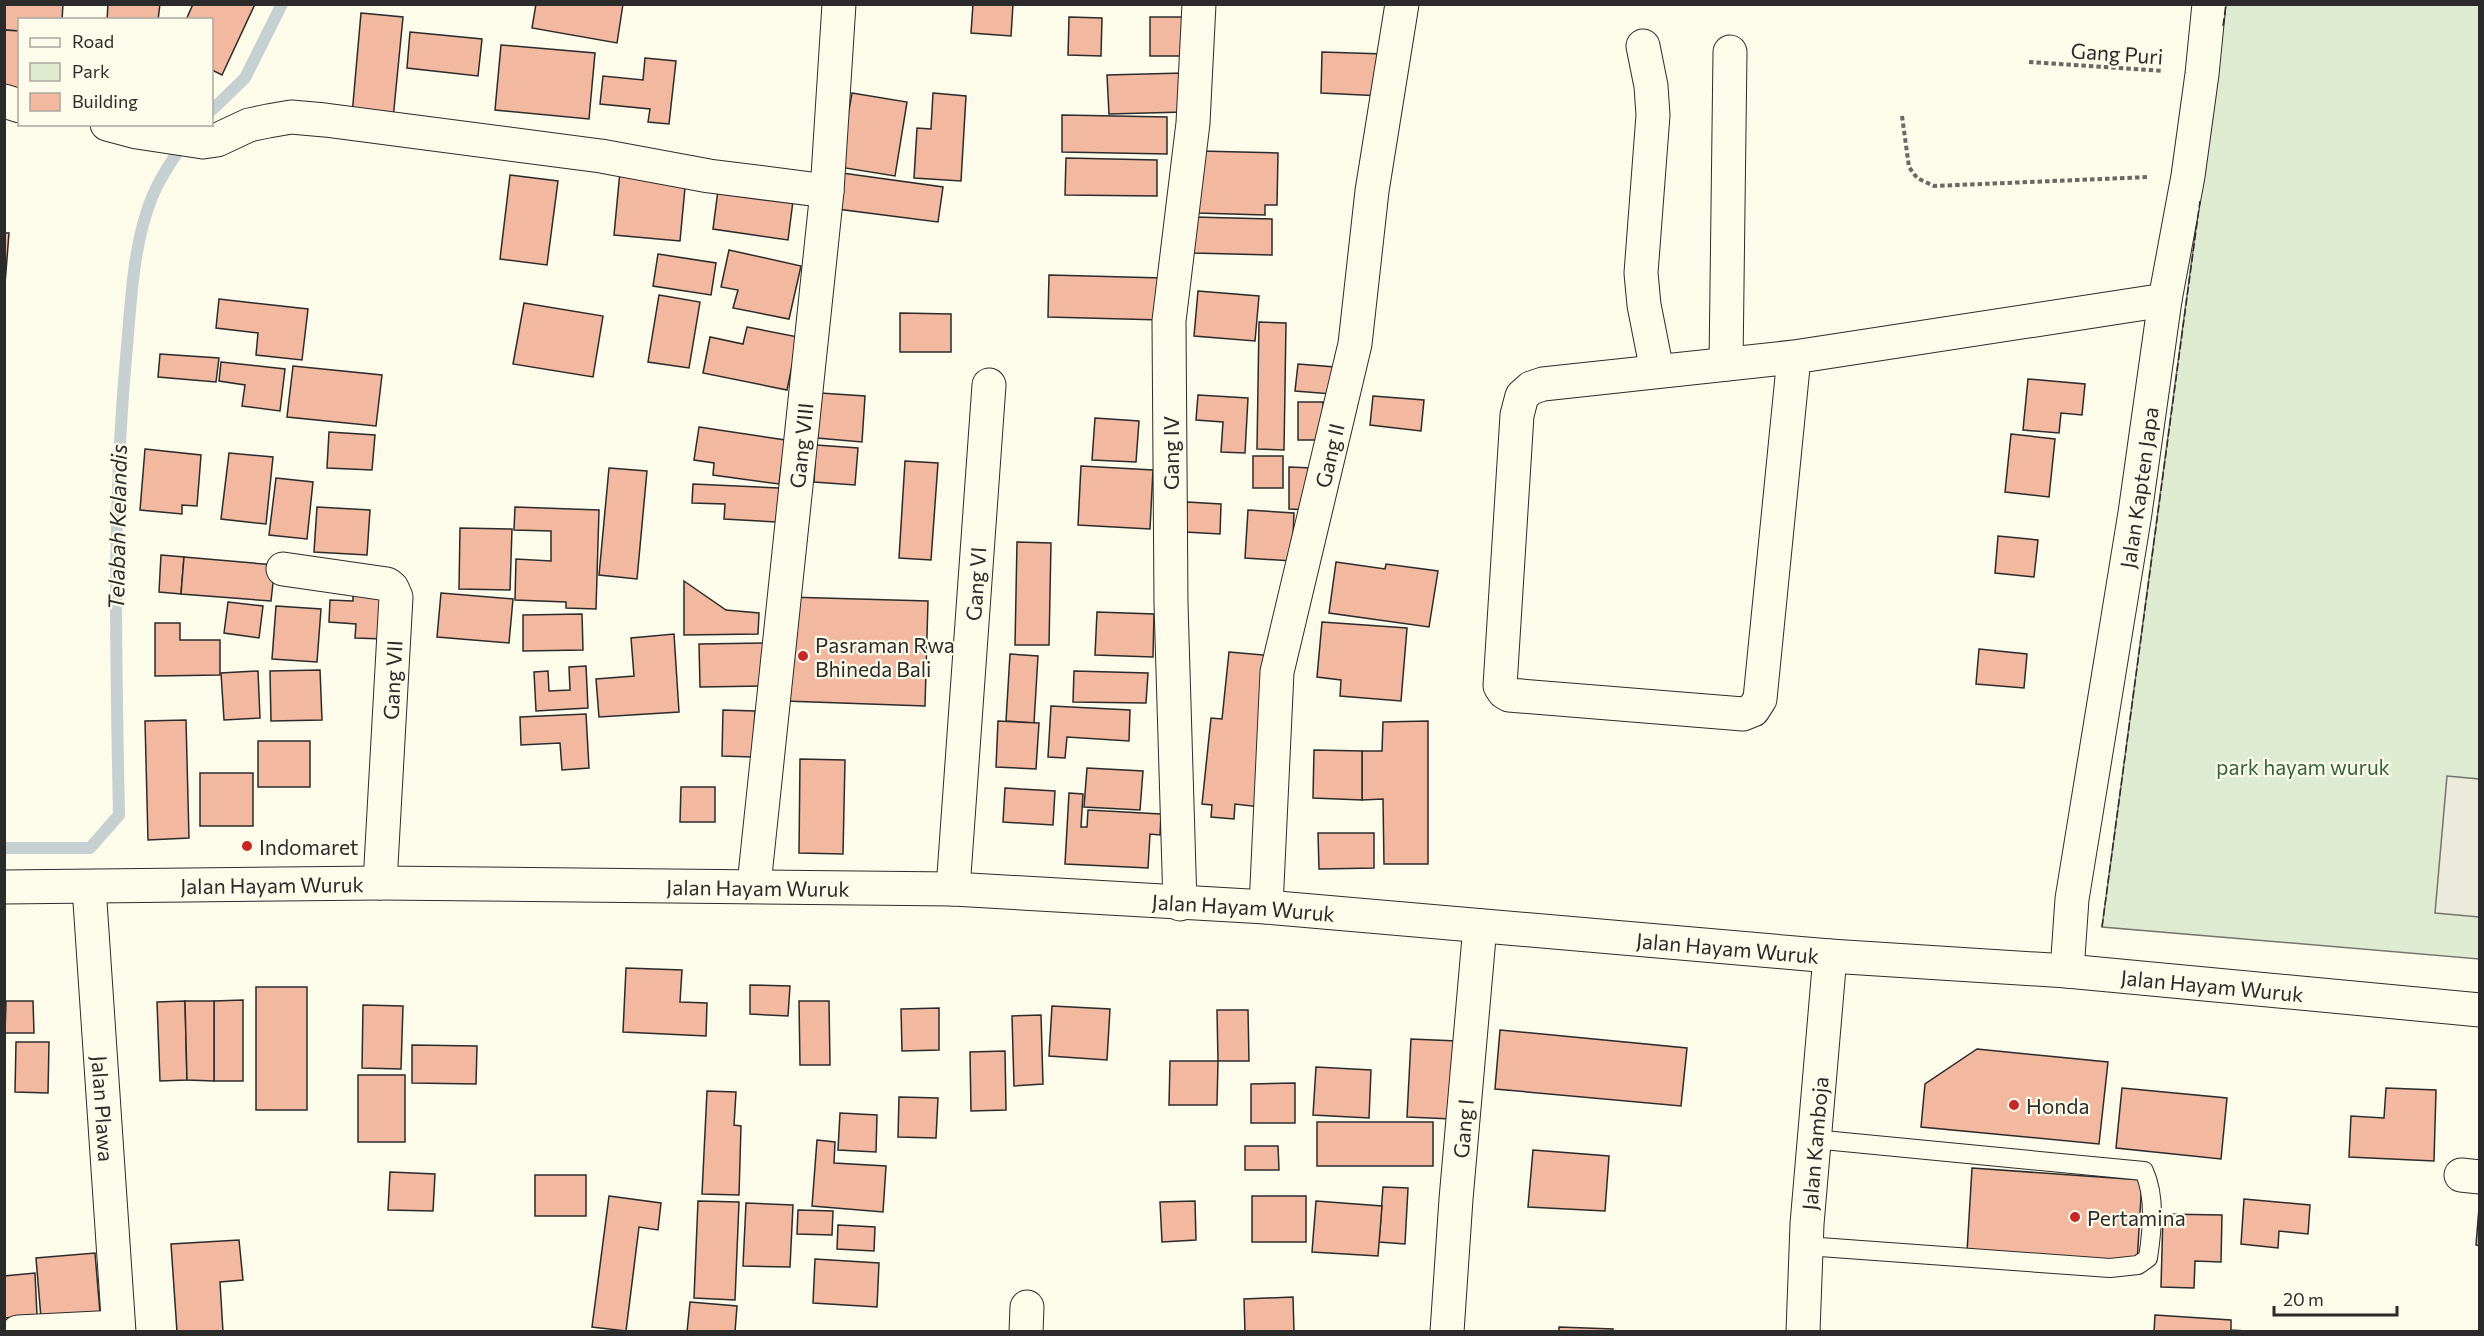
<svg xmlns="http://www.w3.org/2000/svg" width="2484" height="1336" font-family="Commissioner,sans-serif">
<style>
.green{fill:#deebd1;stroke:#74746e;stroke-width:1.5}
.parking{fill:#eceadb;stroke:#74746e;stroke-width:1.5}
.lines{fill:none;stroke-linecap:round;stroke-linejoin:round}
.stream{stroke:#c7d0d0;stroke-width:12}
.building{fill:#f2b8a0;stroke:#2b2b2b;stroke-width:1.5}
.lane-casing{stroke:#2b2b2b;stroke-width:20}
.street-casing{stroke:#2b2b2b;stroke-width:35}
.secondary-casing{stroke:#2b2b2b;stroke-width:35}
.path{stroke:#6a6964;stroke-width:4;stroke-dasharray:4.5 3;stroke-linecap:butt}
.lane{stroke:#fdfbea;stroke-width:18}
.street{stroke:#fdfbea;stroke-width:33}
.secondary{stroke:#fdfbea;stroke-width:33}
.fence{stroke:#2b2b2b;stroke-width:1.5;stroke-dasharray:8 3;stroke-linecap:butt}
.poi-dot{fill:#c62828;stroke:#fdfbea;stroke-width:2}
.labels{text-anchor:middle;dominant-baseline:central;stroke-width:4.5;stroke-linejoin:round;paint-order:stroke}
.street-label{font-size:21px;fill:#2b2b2b;stroke:#fdfbea}
.poi-label{font-size:21px;fill:#2b2b2b;stroke:#fdfbea;text-anchor:start}
.park-label{font-size:21px;fill:#34623c;stroke:#fdfbea}
.water-label{font-size:22px;font-style:italic;fill:#2b2b2b;stroke:#fdfbea}
</style>
<rect width="100%" height="100%" fill="#fdfbea"/>
<!-- green -->
<polygon class="green" points="2226,5 2479,5 2479,959 2102,927"/>
<!-- parking -->
<polygon class="parking" points="2447,776 2479,779 2479,917 2435,913"/>
<g class="lines">
<!-- stream -->
<g class="stream">
<polyline points="212,110 245,78 282,4"/>
<path d="M 4,848 L 90,848 L 119,815 C 116,663 112,510 126,358 C 131,305 132,247 152,197 C 163,171 181,147 198,124"/>
</g>
</g>
<!-- building -->
<g class="building">
<polygon points="4,4 63,4 62,20 20,20 20,31 4,30"/>
<polygon points="108,4 160,4 158,20 107,20"/>
<polygon points="193,4 255,4 222,75 212,70 212,20 186,20"/>
<polygon points="536,4 623,4 617,43 532,28"/>
<polygon points="973,4 1013,4 1011,36 971,33"/>
<polygon points="361,13 403,17 393,119 352,115"/>
<polygon points="1069,17 1102,18 1101,56 1068,55"/>
<polygon points="1150,17 1189,17 1188,56 1150,56"/>
<polygon points="4,30 20,31 20,89 4,88"/>
<polygon points="410,32 482,39 478,76 407,68"/>
<polygon points="501,45 595,53 589,119 495,110"/>
<polygon points="1322,52 1384,54 1382,96 1321,93"/>
<polygon points="645,58 676,61 669,124 648,122 650,109 600,104 603,76 643,80"/>
<polygon points="1183,73 1184,112 1109,114 1107,75"/>
<polygon points="852,93 907,102 895,176 839,167"/>
<polygon points="933,93 966,96 961,181 914,178 917,128 931,129"/>
<polygon points="1062,115 1167,117 1167,154 1062,152"/>
<polygon points="1200,151 1278,153 1277,205 1265,205 1265,215 1198,213"/>
<polygon points="1066,158 1157,160 1157,196 1065,195"/>
<polygon points="620,171 686,177 680,241 614,235"/>
<polygon points="842,173 943,187 938,222 837,209"/>
<polygon points="510,175 558,181 547,265 500,259"/>
<polygon points="718,190 793,201 788,240 713,229"/>
<polygon points="1193,217 1272,219 1272,255 1193,253"/>
<polygon points="4,233 9,233 5,284 4,284"/>
<polygon points="729,250 801,266 789,319 733,308 738,290 721,287"/>
<polygon points="658,254 716,263 711,295 653,286"/>
<polygon points="1049,275 1163,278 1162,320 1048,317"/>
<polygon points="1198,291 1259,296 1255,341 1194,336"/>
<polygon points="659,295 700,302 689,368 648,362"/>
<polygon points="219,299 308,309 302,360 256,355 258,333 216,328"/>
<polygon points="524,303 603,316 593,377 513,364"/>
<polygon points="900,313 951,314 951,352 900,352"/>
<polygon points="1259,322 1286,323 1284,450 1257,449"/>
<polygon points="747,327 798,337 787,390 703,373 710,337 743,344"/>
<polygon points="160,354 219,358 216,382 158,377"/>
<polygon points="221,362 285,369 280,411 242,406 245,385 219,381"/>
<polygon points="1298,364 1335,367 1332,394 1295,391"/>
<polygon points="293,366 382,375 376,426 287,417"/>
<polygon points="2028,379 2085,384 2082,415 2061,413 2059,433 2023,430"/>
<polygon points="820,393 865,396 862,442 817,438"/>
<polygon points="1198,395 1248,398 1245,453 1221,452 1223,422 1196,420"/>
<polygon points="1373,396 1424,400 1421,431 1370,425"/>
<polygon points="1298,402 1323,402 1324,440 1298,440"/>
<polygon points="1095,418 1139,421 1136,462 1092,460"/>
<polygon points="699,427 785,440 779,484 713,475 714,463 694,460"/>
<polygon points="329,432 375,435 372,470 327,468"/>
<polygon points="2011,434 2055,439 2049,497 2005,492"/>
<polygon points="816,445 858,448 855,485 814,482"/>
<polygon points="145,449 201,455 197,506 182,505 182,514 140,510"/>
<polygon points="229,453 273,457 266,524 221,519"/>
<rect x="1253" y="456" width="30" height="32"/>
<polygon points="905,461 938,463 931,560 899,558"/>
<polygon points="1081,466 1153,470 1150,529 1078,525"/>
<polygon points="1289,467 1312,468 1312,510 1289,509"/>
<polygon points="609,468 647,471 637,579 599,575"/>
<polygon points="276,478 313,482 307,539 269,535"/>
<polygon points="693,484 779,488 777,522 724,519 725,504 692,503"/>
<polygon points="1187,502 1221,504 1220,534 1185,532"/>
<polygon points="317,507 370,510 367,555 314,552"/>
<polygon points="515,507 599,510 596,609 566,608 566,602 515,600 516,559 551,561 551,531 514,530"/>
<polygon points="1248,510 1294,513 1292,561 1245,558"/>
<polygon points="460,528 512,529 510,590 459,589"/>
<polygon points="1998,536 2038,540 2034,577 1995,573"/>
<polygon points="1017,542 1051,543 1049,645 1015,645"/>
<polygon points="161,555 184,557 181,594 159,592"/>
<polygon points="184,557 275,565 271,601 181,594"/>
<polygon points="1336,562 1385,569 1386,564 1438,571 1429,627 1329,613"/>
<polygon points="684,581 726,610 759,613 758,634 684,635"/>
<polygon points="353,585 386,587 384,639 355,638 356,624 329,622 330,600 353,601"/>
<polygon points="441,593 513,599 509,643 437,637"/>
<polygon points="787,597 928,601 925,706 785,701"/>
<polygon points="228,602 263,606 259,638 224,633"/>
<polygon points="276,606 321,609 317,662 272,659"/>
<polygon points="1097,612 1154,614 1153,657 1095,655"/>
<polygon points="582,614 583,650 523,651 523,615"/>
<polygon points="1322,622 1407,628 1401,701 1340,696 1341,680 1317,677"/>
<polygon points="155,623 180,623 180,640 220,640 220,675 155,676"/>
<polygon points="674,634 679,712 599,717 596,679 634,676 631,638"/>
<polygon points="769,643 769,686 700,687 699,644"/>
<polygon points="1979,649 2027,654 2024,688 1976,684"/>
<polygon points="1229,652 1274,656 1260,807 1235,804 1234,819 1211,817 1212,805 1202,804 1211,718 1222,719"/>
<polygon points="1010,654 1038,656 1034,723 1006,721"/>
<polygon points="586,666 588,708 536,711 534,672 548,671 549,691 570,690 569,667"/>
<polygon points="320,670 322,720 271,721 270,671"/>
<polygon points="258,671 260,718 224,720 221,673"/>
<polygon points="1074,671 1148,673 1146,703 1073,702"/>
<polygon points="1051,706 1130,710 1129,741 1067,737 1065,758 1048,757"/>
<polygon points="723,710 755,711 753,757 722,756"/>
<polygon points="586,714 589,768 562,770 560,743 521,745 520,717"/>
<polygon points="186,720 189,838 148,840 145,721"/>
<polygon points="998,721 1039,723 1036,769 996,767"/>
<polygon points="1428,721 1428,864 1384,864 1383,799 1362,800 1362,751 1382,751 1383,722"/>
<rect x="258" y="741" width="52" height="46"/>
<polygon points="1314,750 1362,751 1362,800 1313,798"/>
<polygon points="800,759 845,760 843,854 799,853"/>
<polygon points="1087,768 1143,771 1140,810 1084,807"/>
<rect x="200" y="773" width="53" height="53"/>
<polygon points="681,787 715,787 715,822 680,822"/>
<polygon points="1005,788 1055,791 1053,825 1003,822"/>
<polygon points="1069,793 1083,794 1081,827 1087,827 1088,810 1161,814 1160,835 1150,834 1148,868 1065,864"/>
<polygon points="1318,833 1374,833 1374,868 1319,869"/>
<polygon points="626,968 682,970 680,1002 707,1003 706,1036 623,1032"/>
<polygon points="750,985 790,986 788,1016 750,1014"/>
<rect x="256" y="987" width="51" height="123"/>
<polygon points="243,1000 243,1081 214,1081 214,1001"/>
<polygon points="6,1001 33,1001 34,1033 5,1033"/>
<polygon points="185,1001 187,1080 160,1081 157,1002"/>
<polygon points="185,1001 214,1001 214,1081 187,1080"/>
<polygon points="799,1001 829,1001 830,1065 800,1065"/>
<polygon points="363,1005 403,1006 401,1069 362,1068"/>
<polygon points="1052,1006 1110,1009 1107,1060 1049,1056"/>
<polygon points="939,1008 939,1050 902,1051 901,1009"/>
<polygon points="1217,1010 1248,1010 1249,1061 1218,1061"/>
<polygon points="1041,1015 1043,1084 1014,1086 1012,1016"/>
<polygon points="1500,1030 1687,1048 1681,1106 1495,1089"/>
<polygon points="1411,1039 1457,1041 1452,1119 1407,1117"/>
<polygon points="16,1042 49,1042 48,1093 15,1092"/>
<polygon points="412,1045 477,1046 476,1084 412,1083"/>
<polygon points="1977,1049 2108,1062 2099,1144 1921,1127 1925,1084"/>
<polygon points="1005,1051 1006,1110 971,1111 970,1052"/>
<polygon points="1170,1061 1218,1061 1217,1105 1169,1105"/>
<polygon points="1316,1067 1371,1070 1369,1118 1313,1115"/>
<rect x="358" y="1075" width="47" height="67"/>
<polygon points="1295,1083 1295,1123 1251,1123 1251,1084"/>
<polygon points="2122,1088 2227,1098 2221,1159 2116,1148"/>
<polygon points="2386,1088 2436,1090 2434,1161 2349,1157 2351,1116 2384,1118"/>
<polygon points="707,1091 736,1092 734,1125 741,1126 739,1195 702,1194"/>
<polygon points="899,1097 938,1098 936,1138 898,1137"/>
<polygon points="840,1113 877,1115 876,1152 838,1150"/>
<rect x="1317" y="1122" width="116" height="44"/>
<polygon points="817,1140 835,1142 834,1163 886,1166 883,1212 812,1206"/>
<polygon points="1245,1146 1278,1146 1279,1170 1245,1170"/>
<polygon points="1533,1150 1609,1156 1605,1211 1528,1207"/>
<polygon points="1972,1168 2142,1180 2137,1263 1967,1252"/>
<polygon points="390,1172 435,1174 433,1211 388,1210"/>
<rect x="535" y="1175" width="51" height="41"/>
<polygon points="1383,1187 1408,1188 1405,1244 1379,1242"/>
<polygon points="609,1196 661,1203 658,1230 639,1227 626,1331 592,1327"/>
<rect x="1252" y="1196" width="54" height="46"/>
<polygon points="2244,1199 2310,1205 2308,1234 2279,1231 2278,1248 2241,1244"/>
<polygon points="698,1201 739,1202 735,1300 694,1298"/>
<polygon points="1195,1201 1196,1240 1162,1242 1160,1202"/>
<polygon points="1316,1201 1382,1206 1378,1256 1312,1252"/>
<polygon points="746,1203 793,1205 790,1267 743,1266"/>
<polygon points="2479,1208 2480,1208 2480,1246 2476,1245"/>
<polygon points="798,1210 833,1211 832,1235 797,1234"/>
<polygon points="2163,1214 2222,1215 2221,1262 2195,1261 2194,1288 2161,1287"/>
<polygon points="838,1225 875,1227 874,1251 837,1249"/>
<polygon points="239,1240 243,1280 220,1282 223,1332 177,1332 171,1244"/>
<polygon points="95,1253 100,1313 41,1318 36,1258"/>
<polygon points="815,1259 879,1263 877,1307 813,1303"/>
<polygon points="35,1273 37,1315 4,1318 4,1276"/>
<polygon points="1293,1297 1294,1332 1245,1332 1244,1299"/>
<polygon points="690,1302 737,1306 735,1332 687,1332"/>
<polygon points="2155,1315 2231,1320 2231,1330 2262,1332 2154,1332"/>
<polygon points="1559,1327 1613,1329 1613,1332 1559,1332"/>
</g>
<g class="lines">
<!-- lane casing -->
<g class="lane-casing">
<path id="lane" d="M 1806,1246 L 2110,1268 L 2138,1265 L 2148,1258 C 2152,1231 2156,1197 2144,1171 L 1813,1139"/>
</g>
<!-- street casing -->
<g class="street-casing">
<g id="street">
<polyline points="1643,46 1651,86 1653,115 1641,273 1644,305 1657,371"/>
<polyline points="4,101 20,106"/>
<polyline points="107,124 137,132 203,142 217,140 249,125 268,121 291,117 325,120 601,156 709,176 827,191"/>
<polyline points="1794,357 1760,699 1753,710 1743,714 1509,695 1504,692 1500,686 1517,415 1522,396 1531,388 1543,384 1794,357 2165,300"/>
<polyline points="1726,364 1730,52"/>
<polyline points="283,569 387,584 392,588 396,597 380,883"/>
<path id="s1" d="M 754,885 L 827,191 L 839,4"/>
<path id="s2" d="M 953,889 L 989,385"/>
<polyline points="1180,904 1171,604 1169,321 1193,123 1199,4"/>
<path id="s3" d="M 1266,907 L 1277,672 L 1355,344 L 1372,191 L 1402,4"/>
<polyline points="2461,1175 2480,1177"/>
<polyline points="18,1332 118,1327"/>
<polyline points="1026,1332 1027,1307"/>
<path id="s4" d="M 1447,1332 L 1456,1199 L 1480,926"/>
</g>
</g>
<!-- secondary casing -->
<g class="secondary-casing">
<g id="secondary">
<path id="s5" d="M 4,887 L 380,883 L 953,889 L 1266,907 L 1830,956 L 2067,971 L 2480,1010"/>
<path id="s6" d="M 89,887 L 119,1332"/>
<path id="s7" d="M 2067,971 L 2072,899 L 2135,513 L 2165,300 L 2188,176 L 2202,74 L 2209,4"/>
<path id="s8" d="M 1803,1332 L 1807,1224 L 1830,956"/>
</g>
</g>
<!-- path -->
<g class="path">
<polyline points="2029,62 2163,71"/>
<polyline points="1902,116 1909,167 1917,178 1934,186 2149,177"/>
</g>
<!-- lane -->
<use href="#lane" class="lane"/>
<!-- street -->
<use href="#street" class="street"/>
<!-- secondary -->
<use href="#secondary" class="secondary"/>
<!-- fence -->
<g class="fence">
<polyline points="2223,26 2226,4"/>
<polyline points="2102,927 2200,201"/>
</g>
</g>
<!-- markers -->
<g class="poi-dot">
<circle cx="803" cy="656" r="6"/>
<circle cx="247" cy="846" r="6"/>
<circle cx="2014" cy="1105" r="6"/>
<circle cx="2075" cy="1217" r="6"/>
</g>
<g class="labels">
<!-- street labels -->
<g class="street-label">
<text transform="translate(2117 53) rotate(4)">Gang Puri</text>
<text stroke="none"><textPath href="#s1" startOffset="442">Gang VIII</textPath></text>
<text transform="translate(1170 453) rotate(-90)">Gang IV</text>
<text stroke="none"><textPath href="#s3" startOffset="458">Gang II</textPath></text>
<text stroke="none"><textPath href="#s7" startOffset="489">Jalan Kapten Japa</textPath></text>
<text stroke="none"><textPath href="#s2" startOffset="306">Gang VI</textPath></text>
<text transform="translate(392 680) rotate(-87)">Gang VII</text>
<text stroke="none"><textPath href="#s5" startOffset="268">Jalan Hayam Wuruk</textPath></text>
<text stroke="none"><textPath href="#s5" startOffset="754">Jalan Hayam Wuruk</textPath></text>
<text stroke="none"><textPath href="#s5" startOffset="1240">Jalan Hayam Wuruk</textPath></text>
<text stroke="none"><textPath href="#s5" startOffset="1726">Jalan Hayam Wuruk</textPath></text>
<text stroke="none"><textPath href="#s5" startOffset="2212">Jalan Hayam Wuruk</textPath></text>
<text stroke="none"><textPath href="#s6" startOffset="222">Jalan Plawa</textPath></text>
<text stroke="none"><textPath href="#s4" startOffset="204">Gang I</textPath></text>
<text stroke="none"><textPath href="#s8" startOffset="189">Jalan Kamboja</textPath></text>
</g>
<!-- poi labels -->
<g class="poi-label">
<text x="815" y="644">Pasraman Rwa<tspan x="815" dy="24">Bhineda Bali</tspan></text>
<text x="259" y="846">Indomaret</text>
<text x="2026" y="1105">Honda</text>
<text x="2087" y="1217">Pertamina</text>
</g>
<!-- park labels -->
<g class="park-label">
<text x="2303" y="766">park hayam wuruk</text>
</g>
<!-- water labels -->
<g class="water-label">
<text transform="translate(117 527) rotate(-89)">Telabah Kelandis</text>
</g>
</g>
<!-- border -->
<rect width="2484" height="1336" fill="none" stroke="#2b2b2b" stroke-width="12"/>
<!-- legend -->
<rect x="18" y="18" width="195" height="108" fill="#fdfbea" stroke="#a9a89e" stroke-width="1.5"/>
<rect x="30" y="38" width="30" height="9" fill="#fdfbea" stroke="#a9a89e" stroke-width="1.5"/>
<text x="72" y="48" font-size="18" fill="#2b2b2b">Road</text>
<rect x="30" y="63" width="30" height="18" fill="#deebd1" stroke="#a9a89e" stroke-width="1.5"/>
<text x="72" y="78" font-size="18" fill="#2b2b2b">Park</text>
<rect x="30" y="93" width="30" height="18" fill="#f2b8a0" stroke="#a9a89e" stroke-width="1.5"/>
<text x="72" y="108" font-size="18" fill="#2b2b2b">Building</text>
<!-- scale -->
<path d="M2274 1306v9h123v-9" fill="none" stroke="#2b2b2b" stroke-width="3"/>
<text x="2283" y="1306" font-size="18" fill="#2b2b2b" stroke="#fdfbea" stroke-width="4.5" paint-order="stroke">20 m</text>
</svg>
